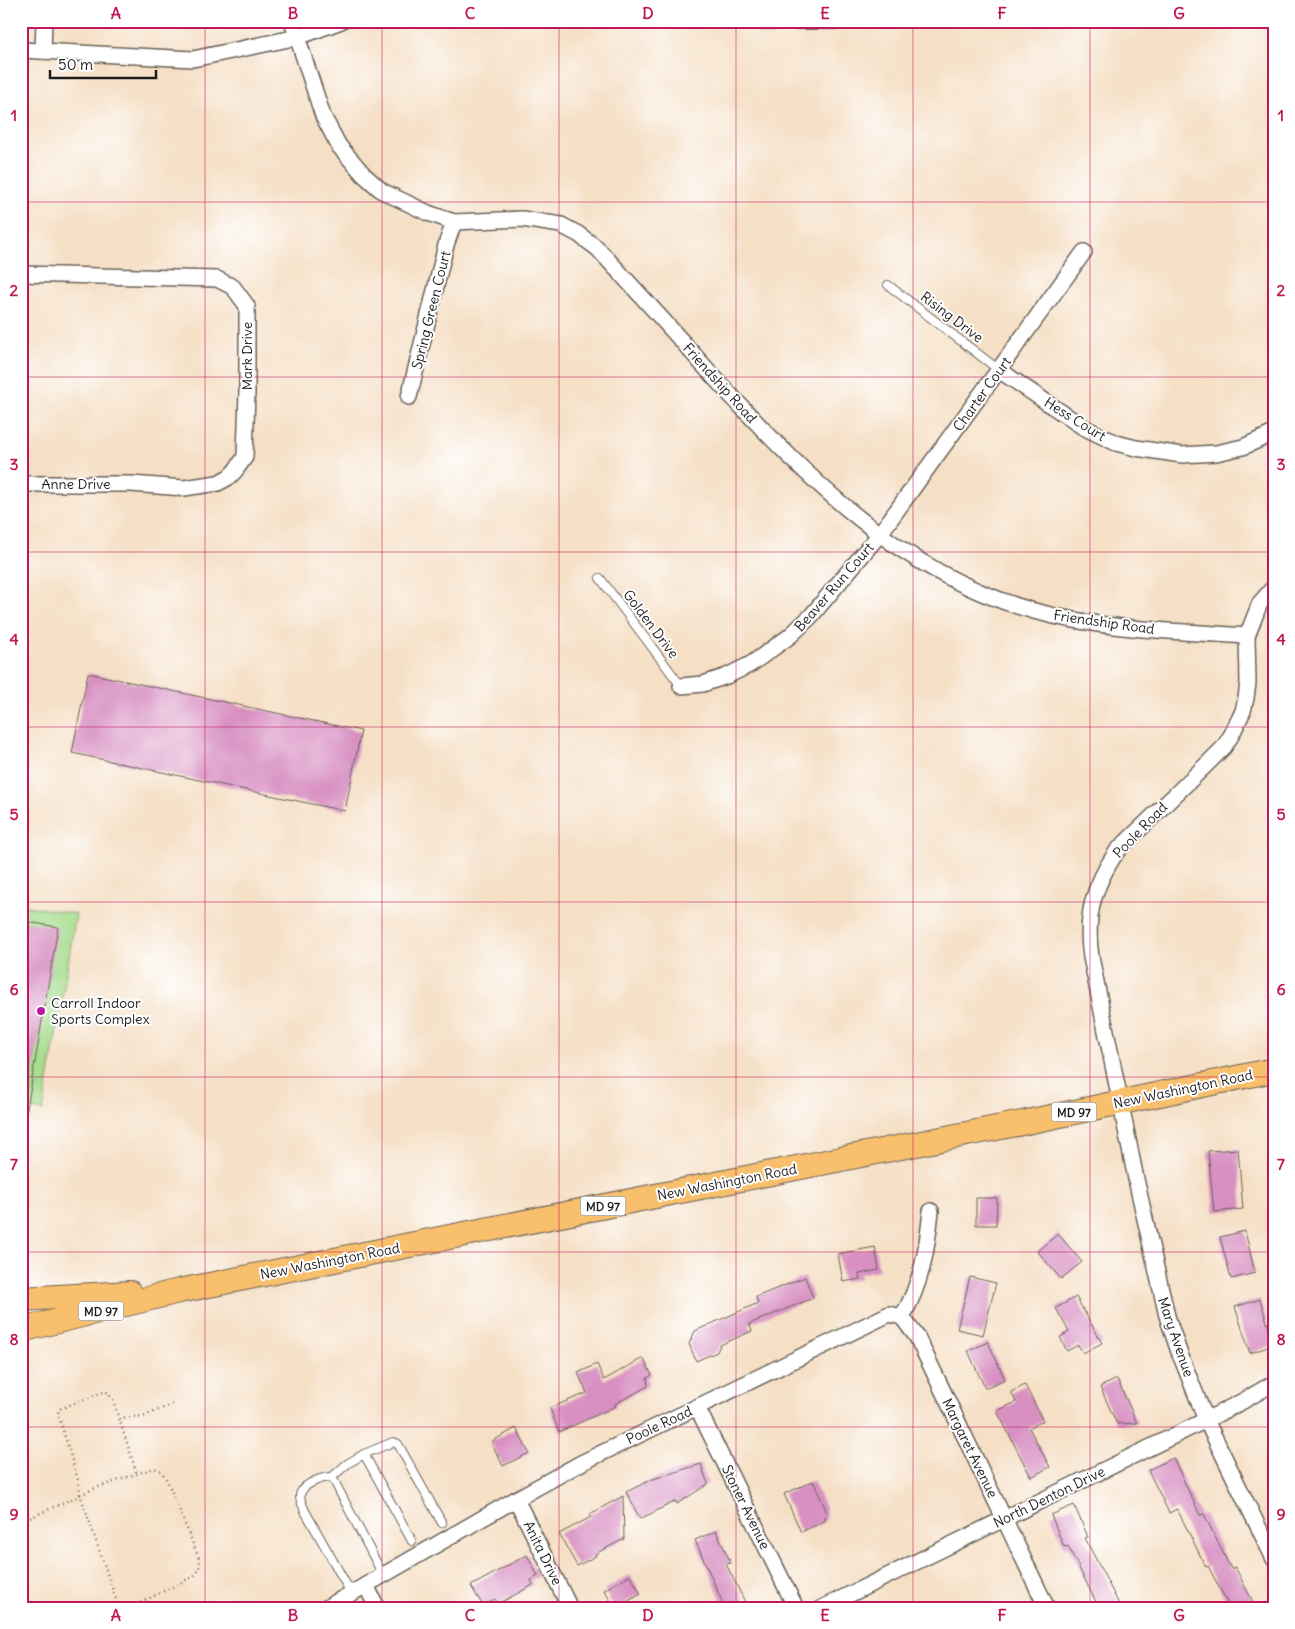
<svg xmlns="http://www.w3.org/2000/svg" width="1295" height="1629" font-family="Delius,sans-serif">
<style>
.green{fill:#a6dd8e;stroke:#617c55}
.building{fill:#d890c2}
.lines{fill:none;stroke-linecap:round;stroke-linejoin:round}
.service-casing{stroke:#686057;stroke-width:10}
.minor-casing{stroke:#686057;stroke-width:18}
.primary-casing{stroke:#686057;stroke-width:26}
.path{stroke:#686057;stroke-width:2.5;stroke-dasharray:1 4;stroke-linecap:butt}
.service{stroke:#fff;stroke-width:8}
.minor{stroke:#fff;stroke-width:15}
.primary{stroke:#f8bf6c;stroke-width:24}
.grid{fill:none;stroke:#c2185b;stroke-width:1;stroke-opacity:0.55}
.poi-dot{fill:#b5179e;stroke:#fff;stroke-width:2}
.labels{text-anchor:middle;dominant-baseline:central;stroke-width:4;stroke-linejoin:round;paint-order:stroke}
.shield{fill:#fff;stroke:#606060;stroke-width:1}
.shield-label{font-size:12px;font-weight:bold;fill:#1c1c1c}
.street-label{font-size:14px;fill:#1c1c1c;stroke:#fff}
.poi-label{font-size:14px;fill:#1c1c1c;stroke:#fff;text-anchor:start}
.neatline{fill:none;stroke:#c2185b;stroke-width:2}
.grid-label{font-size:16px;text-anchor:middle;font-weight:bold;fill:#c2185b}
</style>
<rect width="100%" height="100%" fill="#fff"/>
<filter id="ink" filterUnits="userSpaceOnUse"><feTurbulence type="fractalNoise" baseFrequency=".02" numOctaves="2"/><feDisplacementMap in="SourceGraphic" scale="10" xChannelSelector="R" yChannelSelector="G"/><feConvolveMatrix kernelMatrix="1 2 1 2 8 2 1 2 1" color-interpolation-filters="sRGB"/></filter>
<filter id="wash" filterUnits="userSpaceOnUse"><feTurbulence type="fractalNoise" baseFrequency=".0096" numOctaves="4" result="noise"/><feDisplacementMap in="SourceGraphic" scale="20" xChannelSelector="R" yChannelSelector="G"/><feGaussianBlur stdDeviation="1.12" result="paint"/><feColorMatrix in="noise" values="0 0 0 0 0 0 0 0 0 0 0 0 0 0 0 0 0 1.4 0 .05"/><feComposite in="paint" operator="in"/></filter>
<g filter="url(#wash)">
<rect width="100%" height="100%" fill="#f5dfc5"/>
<!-- green -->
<polygon class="green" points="21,905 76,914 43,1111 21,1107"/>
<g id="blocks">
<!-- building -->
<g class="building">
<polygon points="88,673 361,731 345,811 72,753"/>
<polygon points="21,921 58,927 27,1109 21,1109"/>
<polygon points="1238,1149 1243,1209 1214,1212 1208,1151"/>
<polygon points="976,1198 997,1198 996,1225 976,1225"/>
<polygon points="1245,1231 1255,1273 1231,1279 1220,1237"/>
<polygon points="1058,1234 1082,1262 1061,1279 1037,1251"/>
<polygon points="875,1247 879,1270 859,1274 860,1279 843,1282 838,1254"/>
<polygon points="805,1277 813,1298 749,1324 752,1331 720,1345 717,1352 696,1361 689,1344 695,1331 758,1303 756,1297"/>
<polygon points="970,1277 996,1283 983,1335 957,1329"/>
<polygon points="1076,1297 1102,1343 1083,1353 1078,1345 1067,1351 1060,1337 1069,1332 1056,1308"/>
<polygon points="1260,1299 1274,1345 1250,1353 1235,1307"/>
<polygon points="988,1342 1005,1379 985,1388 968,1351"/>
<polygon points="643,1358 652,1375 647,1378 648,1386 615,1404 616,1406 559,1432 550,1408 587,1393 578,1373 597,1364 604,1380"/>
<polygon points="1117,1379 1137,1423 1117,1424 1100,1387"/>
<polygon points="1025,1385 1043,1421 1029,1428 1050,1467 1031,1477 997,1411 1016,1402 1011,1392"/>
<polygon points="516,1428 529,1453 503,1466 491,1442"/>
<polygon points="1173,1458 1200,1515 1204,1514 1231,1569 1235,1567 1256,1608 1230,1608 1208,1566 1206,1567 1177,1509 1169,1513 1148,1470"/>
<polygon points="701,1464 708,1484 677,1504 676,1501 640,1519 626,1492 653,1479"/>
<polygon points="813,1481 826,1510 825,1521 801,1532 784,1494"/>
<polygon points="623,1496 624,1539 595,1554 596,1556 577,1566 559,1534 591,1517 590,1514"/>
<polygon points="1074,1505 1088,1537 1085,1538 1121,1608 1099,1608 1068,1546 1064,1547 1051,1515"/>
<polygon points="716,1531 731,1563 726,1564 748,1608 725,1608 695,1540"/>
<polygon points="527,1555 538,1576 531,1580 533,1585 498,1604 495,1599 483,1606 471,1586"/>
<polygon points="630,1575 641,1594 615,1608 604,1590"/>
</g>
</g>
</g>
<g filter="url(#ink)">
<use href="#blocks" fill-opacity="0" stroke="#686057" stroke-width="1"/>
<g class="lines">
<!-- service casing -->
<g class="service-casing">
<g id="service">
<polyline points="888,285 999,370"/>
<polyline points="600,578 681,686"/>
<polyline points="21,750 26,764 21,771"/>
<polyline points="364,1454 393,1442 398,1444 442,1523"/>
<polyline points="332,1477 347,1464 364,1454 412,1541"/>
<path d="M 351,1593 L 305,1511 C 303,1505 298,1498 301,1492 C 305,1483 323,1477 332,1477 L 383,1575"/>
</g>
</g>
<!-- minor casing -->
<g class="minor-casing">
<g id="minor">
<path d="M 292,21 L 323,116 L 339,146 L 364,175 L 382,191 L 428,213 L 454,222 L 522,219 L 561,225 L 578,234 L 597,248 C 636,290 674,332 712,375 C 804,475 899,574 1034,611 C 1103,630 1176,631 1247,636"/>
<polyline points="748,21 835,21"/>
<polyline points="21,50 193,59 298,37 341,21"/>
<polyline points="43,51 44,21"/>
<polyline points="21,274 217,279 233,287 247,306 247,392 245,457 235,471 229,477 218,483 184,488 131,484 21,484"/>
<polyline points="999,370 1083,427 1116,443 1136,448 1182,455 1216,453 1243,447 1274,433"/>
<polyline points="409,397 446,245 454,222"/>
<path d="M 1274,587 L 1260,603 L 1247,636 L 1248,683 L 1246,698 L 1243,711 L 1232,734 L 1224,747 L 1207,764 L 1117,851 C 1093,887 1085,915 1091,957 L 1136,1179 L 1167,1316 L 1178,1349 L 1206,1420 L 1274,1559"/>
<polyline points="681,686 703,684 727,676 751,664 790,636 811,616 879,535 1084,252"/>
<polyline points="902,1317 917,1337 1047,1608"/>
<path d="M 902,1317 C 922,1283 927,1249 931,1211"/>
<polyline points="697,1407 796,1608"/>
<polyline points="516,1499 570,1608"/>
<polyline points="366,1585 377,1608"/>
<polyline points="326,1608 516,1499 581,1463 879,1319 889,1314 902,1317"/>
<polyline points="822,1608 1206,1420 1243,1401 1274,1383"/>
</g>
</g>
<!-- primary casing -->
<g class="primary-casing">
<g id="primary">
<polyline points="21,1299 130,1293"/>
<polyline points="21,1330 179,1291 1027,1122 1274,1070"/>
</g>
</g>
<!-- path -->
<g class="path">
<polyline points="119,1418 144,1416 173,1404"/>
<polyline points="21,1522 93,1489 154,1468 161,1471 167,1480 200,1561 199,1570 194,1576 130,1608"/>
<polyline points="119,1608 80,1494 79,1483 58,1414 59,1409 106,1391 113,1400 137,1474"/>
</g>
<!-- service -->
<use href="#service" class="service"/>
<!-- minor -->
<use href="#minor" class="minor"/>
<!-- primary -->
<use href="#primary" class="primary"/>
</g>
</g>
<!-- grid -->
<path class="grid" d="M 205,21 L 205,1608M 382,21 L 382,1608M 559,21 L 559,1608M 736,21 L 736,1608M 913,21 L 913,1608M 1090,21 L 1090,1608M 21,202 L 1274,202M 21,377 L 1274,377M 21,552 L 1274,552M 21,727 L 1274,727M 21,902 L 1274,902M 21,1077 L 1274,1077M 21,1252 L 1274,1252M 21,1427 L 1274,1427"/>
<!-- markers -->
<circle class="poi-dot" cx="41" cy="1011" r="5"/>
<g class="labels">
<!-- shield labels -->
<g class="shield">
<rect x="1051.5" y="1102.5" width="45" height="19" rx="4"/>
<rect x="580.5" y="1196.5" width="45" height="19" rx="4"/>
<rect x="78.5" y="1301.5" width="45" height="19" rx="4"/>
</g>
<g class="shield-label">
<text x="1074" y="1112">MD 97</text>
<text x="603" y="1206">MD 97</text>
<text x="101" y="1311">MD 97</text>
</g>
<!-- street labels -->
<g class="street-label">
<text transform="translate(431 310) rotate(-76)">Spring Green Court</text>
<text transform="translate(952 317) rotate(37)">Rising Drive</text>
<text transform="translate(247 356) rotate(-90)">Mark Drive</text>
<text transform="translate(720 383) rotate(48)">Friendship Road</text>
<text transform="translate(982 394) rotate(-54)">Charter Court</text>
<text transform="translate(1075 419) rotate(32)">Hess Court</text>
<text x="76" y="484">Anne Drive</text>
<text transform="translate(834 587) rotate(-49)">Beaver Run Court</text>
<text transform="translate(1104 622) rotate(8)">Friendship Road</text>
<text transform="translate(651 624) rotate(53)">Golden Drive</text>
<text transform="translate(1140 830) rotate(-46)">Poole Road</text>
<text transform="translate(1183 1089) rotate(-12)">New Washington Road</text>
<text transform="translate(727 1182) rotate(-11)">New Washington Road</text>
<text transform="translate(330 1261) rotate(-11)">New Washington Road</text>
<text transform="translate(1176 1337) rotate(71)">Mary Avenue</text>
<text transform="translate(659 1425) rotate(-25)">Poole Road</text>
<text transform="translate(970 1448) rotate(64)">Margaret Avenue</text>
<text transform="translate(1049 1497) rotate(-26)">North Denton Drive</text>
<text transform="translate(746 1507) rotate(64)">Stoner Avenue</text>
<text transform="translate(543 1553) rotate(64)">Anita Drive</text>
</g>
<!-- poi labels -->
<g class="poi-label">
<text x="51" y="1003">Carroll Indoor<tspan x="51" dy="16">Sports Complex</tspan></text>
</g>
</g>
<!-- margin -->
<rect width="1295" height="1629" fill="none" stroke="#fff" stroke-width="55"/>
<!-- scale -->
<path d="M50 70v8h106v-8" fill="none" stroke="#1c1c1c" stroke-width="2.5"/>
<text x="58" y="70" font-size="15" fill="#1c1c1c" stroke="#ffffff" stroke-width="4" paint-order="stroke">50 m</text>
<rect x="28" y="28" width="1240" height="1574" class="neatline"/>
<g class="grid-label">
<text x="116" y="19">A</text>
<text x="293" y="19">B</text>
<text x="470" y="19">C</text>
<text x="648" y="19">D</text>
<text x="825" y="19">E</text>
<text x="1002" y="19">F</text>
<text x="1179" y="19">G</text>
<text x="14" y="121">1</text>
<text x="1281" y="121">1</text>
<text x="14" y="296">2</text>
<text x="1281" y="296">2</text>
<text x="14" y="470">3</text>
<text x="1281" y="470">3</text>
<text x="14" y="645">4</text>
<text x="1281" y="645">4</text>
<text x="14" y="820">5</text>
<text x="1281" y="820">5</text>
<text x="14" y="995">6</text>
<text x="1281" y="995">6</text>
<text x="14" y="1170">7</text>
<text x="1281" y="1170">7</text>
<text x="14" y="1345">8</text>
<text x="1281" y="1345">8</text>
<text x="14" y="1520">9</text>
<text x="1281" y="1520">9</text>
<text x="116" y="1621">A</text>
<text x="293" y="1621">B</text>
<text x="470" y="1621">C</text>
<text x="648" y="1621">D</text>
<text x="825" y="1621">E</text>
<text x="1002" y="1621">F</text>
<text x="1179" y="1621">G</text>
</g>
</svg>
